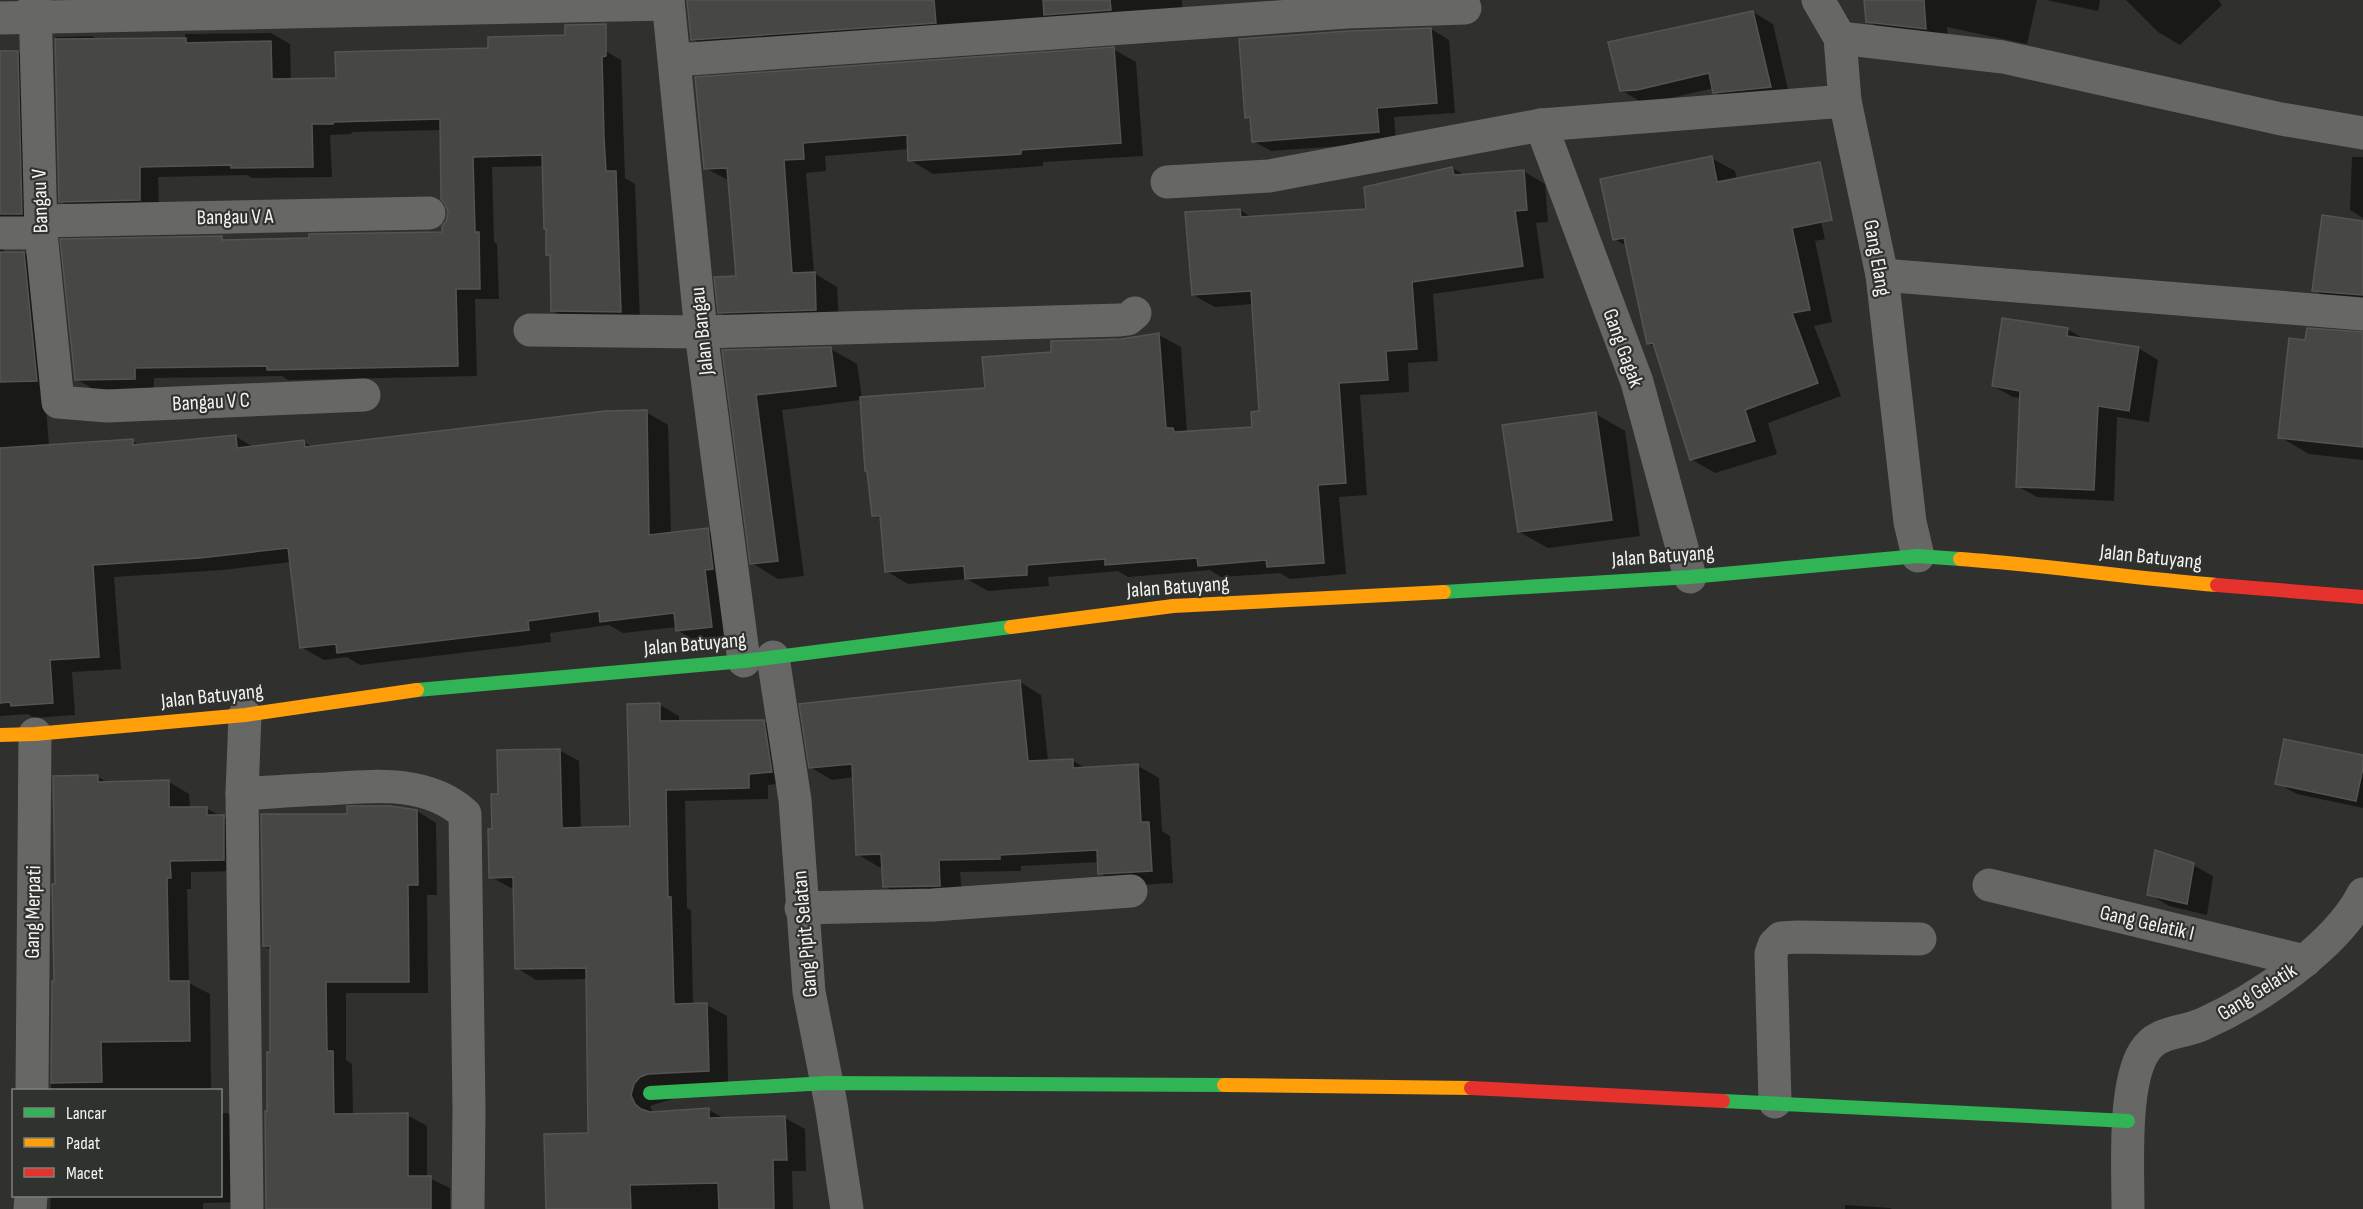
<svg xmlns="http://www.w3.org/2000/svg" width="2363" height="1209" font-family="'Sofia Sans Condensed',sans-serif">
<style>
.shadow{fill:#0007}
.building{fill:#474745;stroke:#545452;stroke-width:1.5}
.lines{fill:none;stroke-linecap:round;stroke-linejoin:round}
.street{stroke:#676766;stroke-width:33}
.fast{stroke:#30b455;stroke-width:14}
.slow{stroke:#ff9f0a;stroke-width:14}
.jam{stroke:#e5322d;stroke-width:14}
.labels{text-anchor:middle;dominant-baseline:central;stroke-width:4.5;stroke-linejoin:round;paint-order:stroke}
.street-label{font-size:21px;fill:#f4f5f2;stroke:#30322d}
</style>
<rect width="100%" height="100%" fill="#30312e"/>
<!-- shadow -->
<g class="shadow">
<polygon points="688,0 1182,0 1182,8 711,50 692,39"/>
<polygon points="1866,0 2037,0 2027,44 1947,27 1948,41 1890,34 1868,21"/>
<polygon points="2046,0 2100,0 2098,11"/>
<polygon points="2126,0 2218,0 2222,5 2180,45 2158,32"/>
<polygon points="1753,12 1773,24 1790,98 1735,103 1715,92 1714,88 1658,101 1641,102 1621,90 1610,43 1725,16 1728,18"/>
<polygon points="1431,29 1449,40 1455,113 1394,117 1396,142 1271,151 1253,141 1252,120 1246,117"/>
<polygon points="271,33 290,44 291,80 337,79 602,49 621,60 625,178 635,184 640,323 572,322 553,311 551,256 548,254 544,166 492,167 494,242 497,244 499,299 475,299 477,376 288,380 282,376 154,378 154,389 95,390 76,379 221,238 228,242 443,234 449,213 441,130 351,132 352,134 330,135 332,177 252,178 247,175 158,177 159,210 80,212 60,201 56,37 92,36 100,41 185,40 185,34"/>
<polygon points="1113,49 1136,62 1143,156 1043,162 1043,166 933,174 910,160 909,149 825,156 826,171 806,173 814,273 837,287 839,322 742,325 719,312 737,277 730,181 705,168"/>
<polygon points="0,52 17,52 39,65 43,226 3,247 5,253 24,253 46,266 45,393 49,446 132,441 142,446 235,436 255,448 304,442 314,448 646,412 668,425 671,534 707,530 730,543 733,639 699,643 677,630 677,627 623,633 609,625 550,633 551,642 360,665 347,657 324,660 301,647 291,562 223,570 114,577 121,669 72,672 75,715 34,718 28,714 0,716"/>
<polygon points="2352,157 2363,157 2363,218 2350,210"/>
<polygon points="1711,158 1735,171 1737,180 1812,183 1825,239 1815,241 1832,322 1814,326 1841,396 1768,423 1777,454 1715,473 1691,459 1657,348 1648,343 1627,246 1614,239"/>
<polygon points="1452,168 1465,175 1523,171 1545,184 1548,222 1536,223 1544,278 1433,294 1438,361 1408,363 1409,392 1360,395 1367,495 1339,497 1346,574 1290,579 1280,573 1221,577 1210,570 1128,577 1118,571 1048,577 1049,586 988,591 967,579 908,584 886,571 882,520 873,515 861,400 782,410 804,576 778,579 752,563 724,352 831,349 857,364 862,398 986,390 1053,353 1159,335 1181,347 1187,433 1254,428 1260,412 1253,304 1215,307 1193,295 1240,210 1253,218 1368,210"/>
<polygon points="2363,222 2363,304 2333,302 2314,290"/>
<polygon points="2067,329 2086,340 2138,348 2158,360 2149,422 2117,417 2114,501 2037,497 2017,486 2021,398 2013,397 1993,386"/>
<polygon points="2363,335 2363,460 2309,454 2280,437 2307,342"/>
<polygon points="1596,414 1625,431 1640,536 1548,548 1519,532"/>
<polygon points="1020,682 1041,695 1048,761 1072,760 1087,769 1138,766 1159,778 1162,831 1170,836 1173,883 1121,886 1100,873 1099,862 1021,866 1021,871 960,872 962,897 906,899 884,886 883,867 879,867 857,854 854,777 832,780 810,767"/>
<polygon points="660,705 679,716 679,722 763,721 783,733 791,782 768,785 768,799 685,801 687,908 691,910 693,1005 707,1005 727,1016 728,1081 650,1106 653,1113 709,1110 725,1119 785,1118 805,1129 806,1171 792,1171 793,1209 547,1209 589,1134 587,979 536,980 517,968 515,888 511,888 491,877 493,830 500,796 559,750 579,761 581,829 632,828"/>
<polygon points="2363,757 2363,808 2297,794 2277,783"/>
<polygon points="98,777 109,783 169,782 189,794 190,808 206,808 244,828 244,871 191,872 191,889 187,889 189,983 210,994 211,1090 51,1090 53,982 56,982"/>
<polygon points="417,811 436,823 437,895 427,895 428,993 346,993 346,1060 352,1064 353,1115 407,1115 427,1126 427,1177 450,1188 450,1209 267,1209 272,1053 271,950 264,946 349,816"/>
<polygon points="2193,865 2213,876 2207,915 2169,906 2149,894"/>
<polygon points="220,1113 227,1113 248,1125 248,1202 203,1203 203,1209 50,1209 51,1196 220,1196"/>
<polygon points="1845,1205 1890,1208 1892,1209 1845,1209"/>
</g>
<!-- building -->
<g class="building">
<polygon points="687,0 934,0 936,23 691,40"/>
<polygon points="1043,0 1110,0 1111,10 1044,15"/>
<polygon points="1864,0 1924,0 1926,29 1866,22"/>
<polygon points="1753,11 1771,87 1713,93 1709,73 1637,90 1620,91 1608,42"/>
<polygon points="606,24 606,56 602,57 604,138 606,171 616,171 621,312 551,311 550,255 546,255 546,229 544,229 542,155 473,157 475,232 479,232 480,289 456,289 458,366 267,370 267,366 135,368 135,379 75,380 60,239 222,236 222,240 309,238 309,234 442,232 442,226 446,221 448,212 445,204 441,199 440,119 333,122 333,124 312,124 313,167 231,168 231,165 140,167 140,200 59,202 55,39 186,38 186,43 271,41 272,79 336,78 335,52 488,48 488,37 565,35 565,25"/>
<polygon points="1431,28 1437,103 1377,108 1379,132 1252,142 1250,117 1245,118 1239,39 1348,31"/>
<polygon points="1114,47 1121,143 1021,150 1021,154 908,161 907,135 803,143 804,159 784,160 792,273 815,272 816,310 718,313 714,277 736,276 727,168 704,169 695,77"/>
<polygon points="0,51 18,51 22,214 0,214"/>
<polygon points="1712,156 1717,182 1820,162 1832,220 1792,228 1810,310 1792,313 1818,383 1745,410 1755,441 1690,460 1653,343 1647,344 1624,238 1613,240 1600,179"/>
<polygon points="1452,167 1454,175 1524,170 1527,210 1515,211 1523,266 1412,282 1417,349 1386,351 1388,380 1339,383 1346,483 1318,485 1324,563 1267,567 1266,560 1198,566 1197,558 1105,565 1105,559 1027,565 1027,575 965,579 964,566 885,572 880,516 872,516 867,471 865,471 860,397 985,388 982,357 1051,352 1051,341 1121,339 1159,333 1166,428 1173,428 1174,432 1252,427 1251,412 1259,411 1251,291 1192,295 1185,212 1240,209 1241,217 1366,209 1364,187"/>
<polygon points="2322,215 2363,221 2363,295 2312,291"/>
<polygon points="0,252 24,252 37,381 0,382"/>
<polygon points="2002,318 2068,328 2067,336 2139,347 2129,411 2098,406 2094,490 2016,487 2020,391 1992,386"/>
<polygon points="2307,328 2363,332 2363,447 2278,438 2289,338 2305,340"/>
<polygon points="831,347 836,386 756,395 778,561 750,564 722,350"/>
<polygon points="647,410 649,535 708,528 713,569 705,570 712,627 676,631 674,613 600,622 599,611 528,621 529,630 337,653 336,644 300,648 288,548 200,558 93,565 99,657 50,660 53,703 11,706 10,702 0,703 0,448 133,439 133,445 236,435 237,448 304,440 305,447 605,411"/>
<polygon points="1596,412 1612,520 1518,532 1502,425"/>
<polygon points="1020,680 1028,761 1073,759 1073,768 1138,764 1141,822 1149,822 1152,871 1098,874 1097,850 1000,855 1000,859 939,860 940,886 883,887 881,854 856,855 852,764 809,768 799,704"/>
<polygon points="660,703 660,721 764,720 772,772 749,774 749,788 666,790 668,897 671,897 674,1004 707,1003 709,1071 648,1074 640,1077 634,1084 631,1095 635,1104 641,1109 650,1112 709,1108 709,1118 785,1116 787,1160 773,1160 774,1209 719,1209 718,1183 630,1185 631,1209 546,1209 544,1134 588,1133 586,968 515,969 513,877 489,878 488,829 492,829 491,794 498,794 497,750 560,749 562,828 630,826 627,704"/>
<polygon points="2284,739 2363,755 2363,768 2356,801 2275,784"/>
<polygon points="98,775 98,782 169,780 169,807 207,807 207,815 224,815 224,860 170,861 171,878 167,878 169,981 189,981 190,1041 101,1042 102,1082 51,1083 52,981 54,981 52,884 55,884 53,776"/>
<polygon points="347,806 390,806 417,810 418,885 408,885 409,982 326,982 327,1051 333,1051 334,1114 408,1113 408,1176 431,1176 431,1209 266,1209 265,1111 267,1111 267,1052 270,1052 270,946 263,946 261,814 347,814"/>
<polygon points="2155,850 2194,863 2187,904 2147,895"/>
</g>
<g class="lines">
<!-- street -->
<g class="street">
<polyline points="35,0 41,233 58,402 107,406 364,395"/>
<polyline points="668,0 701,332 744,661"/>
<polyline points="1818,0 1840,38 1845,101 1882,275 1910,522 1918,556"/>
<polyline points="0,18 668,4"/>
<polyline points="1840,38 2003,57 2281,119 2363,133"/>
<polyline points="675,60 1347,12 1465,8"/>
<polyline points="1541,125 1637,382 1690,577"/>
<polyline points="1167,182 1269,176 1541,125 1845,101"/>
<polyline points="41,221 429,213"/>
<polyline points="0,233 41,233"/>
<polyline points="1882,275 2363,314"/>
<polyline points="530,330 701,332 1120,320 1128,319 1135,313"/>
<polyline points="773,657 795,800 809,992 831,1104 847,1209"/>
<polyline points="245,715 242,794 247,1209"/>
<path d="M 242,794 C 270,792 297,790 325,789 C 373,786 426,779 465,814 L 469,1110 L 468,1209"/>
<polyline points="1989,885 2305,961"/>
<polyline points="801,908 933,905 1131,891"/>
<polyline points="32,1090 35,734"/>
<polyline points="1775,1102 1771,954 1774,945 1781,938 1797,937 1920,939"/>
<polyline points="30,1209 31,1196"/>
<path d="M 2128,1209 C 2128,1169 2123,1085 2144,1052 C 2157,1030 2182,1034 2203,1024 C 2257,1000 2336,947 2363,894"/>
</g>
<!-- fast -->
<g class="fast">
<polyline points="1444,592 1690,577 1918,556 1960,559"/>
<polyline points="417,690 744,661 1011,627"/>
<polyline points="650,1093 827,1083 1224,1085"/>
<polyline points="1723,1101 2128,1121"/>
</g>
<!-- slow -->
<g class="slow">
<path d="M 1960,559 C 2046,565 2131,578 2217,585"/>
<polyline points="1011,627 1173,606 1444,592"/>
<polyline points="0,735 35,734 245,715 417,690"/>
<polyline points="1224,1085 1471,1088"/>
</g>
<!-- jam -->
<g class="jam">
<polyline points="2217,585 2363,597"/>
<polyline points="1471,1088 1723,1101"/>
</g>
</g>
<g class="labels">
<!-- street labels -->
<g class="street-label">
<text transform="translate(40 201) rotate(-92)">Bangau V</text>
<text transform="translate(235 217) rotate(-1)">Bangau V A</text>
<text transform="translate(1877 258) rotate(80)">Gang Elang</text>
<text transform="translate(702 331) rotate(-96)">Jalan Bangau</text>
<text transform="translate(1623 348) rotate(70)">Gang Gagak</text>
<text transform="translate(211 402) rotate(-3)">Bangau V C</text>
<text transform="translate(1663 556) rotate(-4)">Jalan Batuyang</text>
<text transform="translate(2151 557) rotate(6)">Jalan Batuyang</text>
<text transform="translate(1178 587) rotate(-4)">Jalan Batuyang</text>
<text transform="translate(695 644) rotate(-5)">Jalan Batuyang</text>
<text transform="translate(212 696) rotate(-6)">Jalan Batuyang</text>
<text transform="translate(33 912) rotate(-89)">Gang Merpati</text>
<text transform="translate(2147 923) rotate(13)">Gang Gelatik I</text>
<text transform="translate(805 934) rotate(-95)">Gang Pipit Selatan</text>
<text transform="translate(2257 992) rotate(-32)">Gang Gelatik</text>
</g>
</g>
<!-- legend -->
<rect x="12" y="1089" width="210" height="108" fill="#30322d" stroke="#7e807c" stroke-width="1.5"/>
<rect x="24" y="1108" width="30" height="9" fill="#30b455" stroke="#7e807c" stroke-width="1.5"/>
<text x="66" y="1119" font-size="18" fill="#f4f5f2">Lancar</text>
<rect x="24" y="1138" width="30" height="9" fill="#ff9f0a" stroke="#7e807c" stroke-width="1.5"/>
<text x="66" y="1149" font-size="18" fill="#f4f5f2">Padat</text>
<rect x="24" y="1168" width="30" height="9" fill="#e5322d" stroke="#7e807c" stroke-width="1.5"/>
<text x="66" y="1179" font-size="18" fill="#f4f5f2">Macet</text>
</svg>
